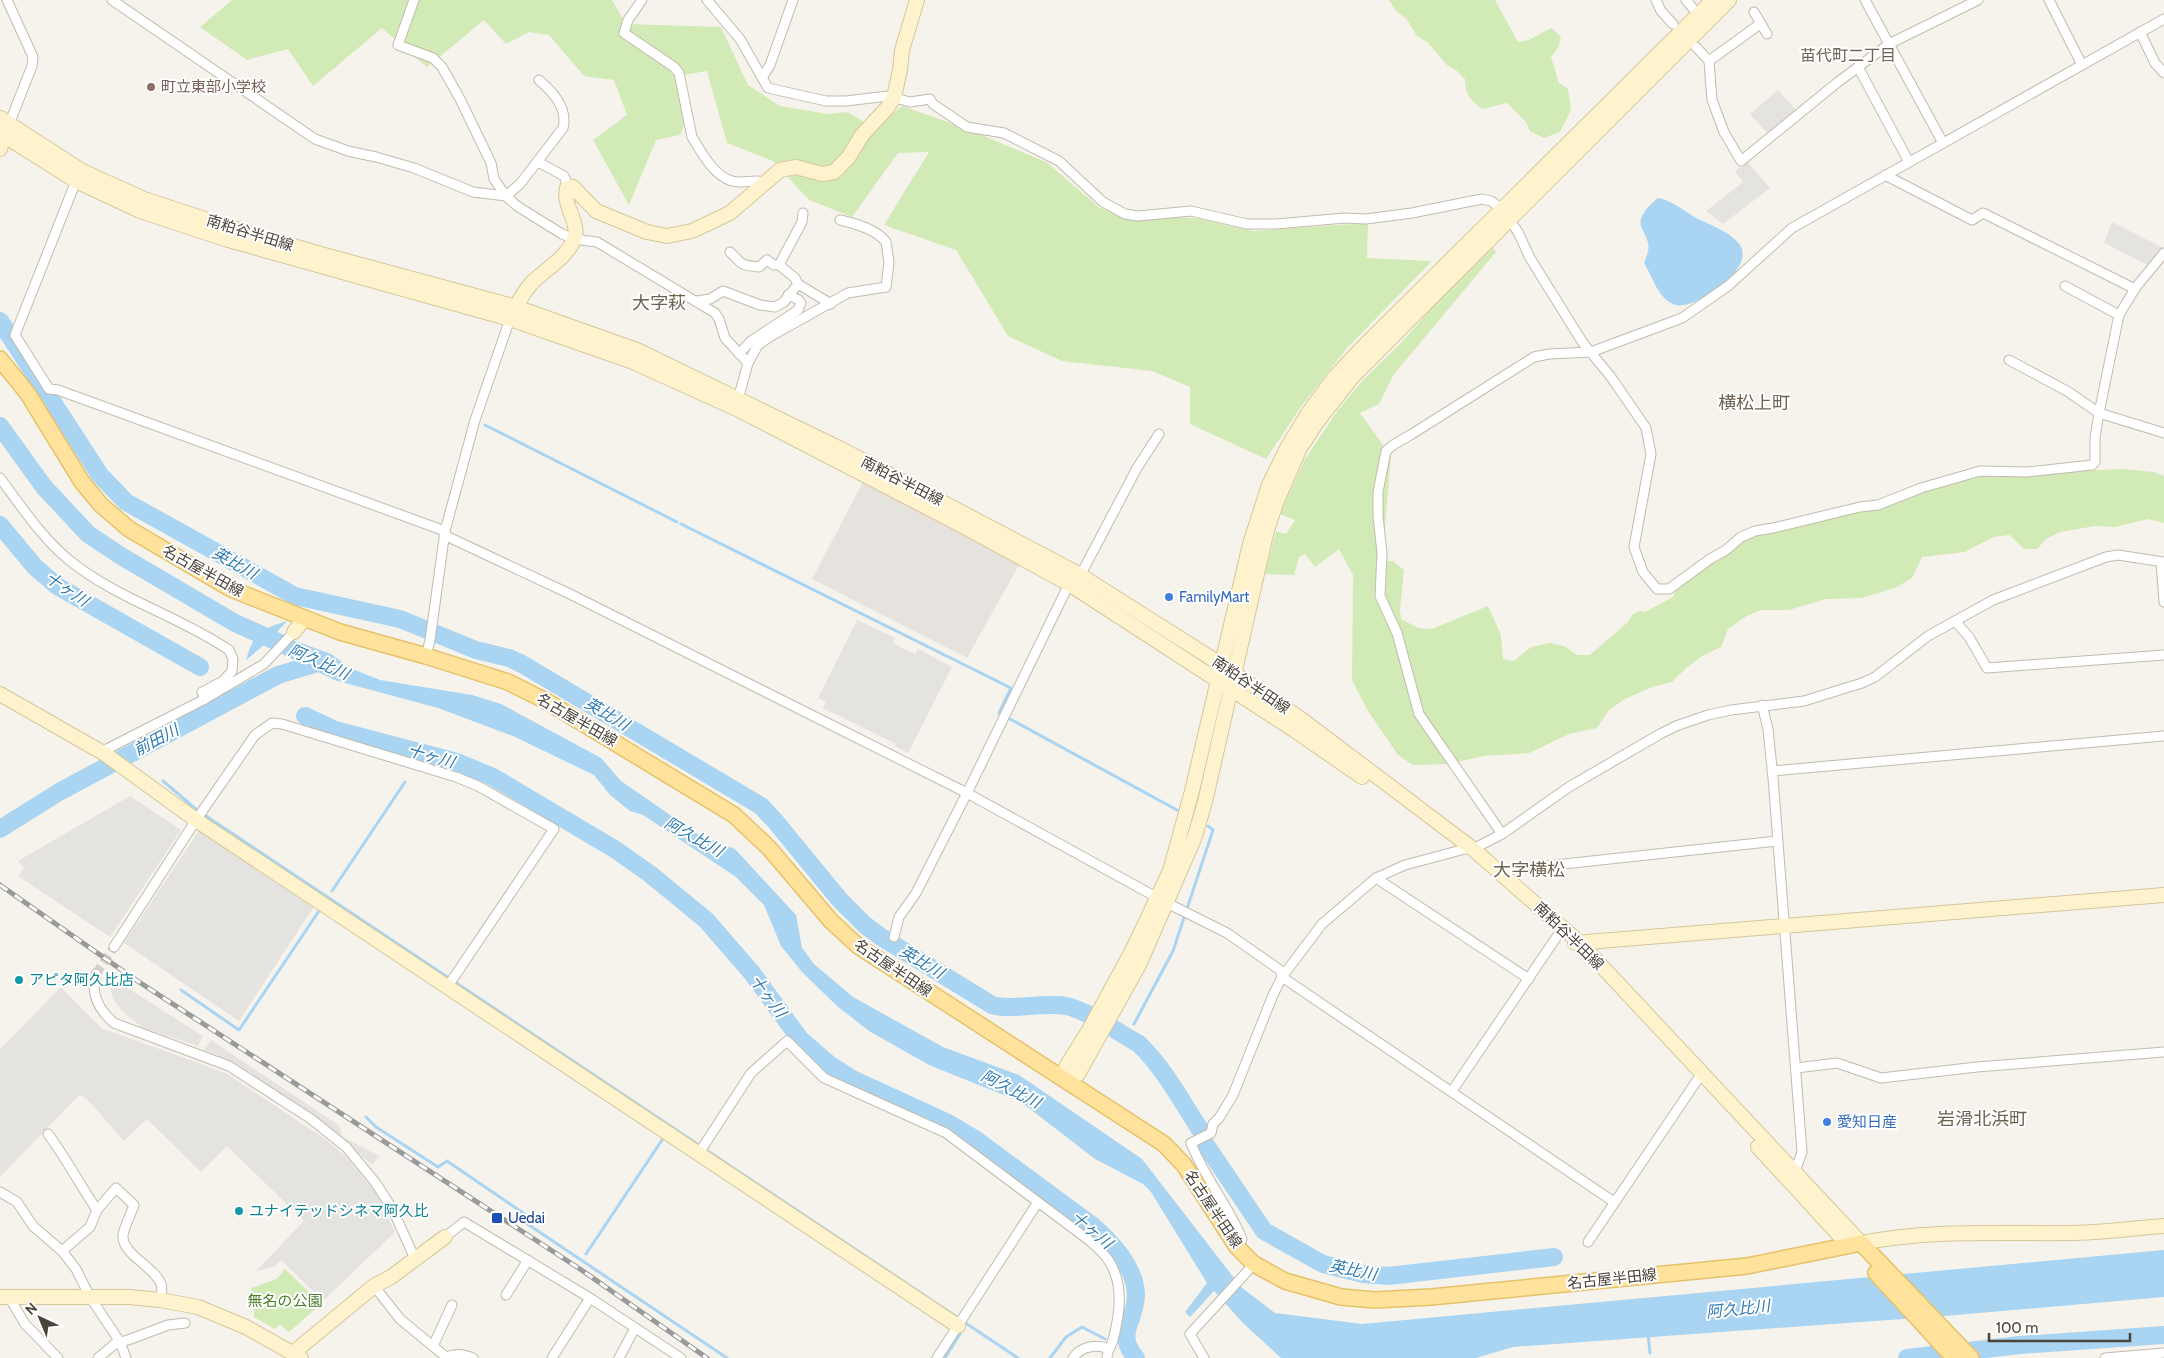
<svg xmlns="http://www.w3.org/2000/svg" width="2164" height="1358" font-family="Cabin,'Noto Sans JP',sans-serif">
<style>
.industrial{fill:#e6e2dd}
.green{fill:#d2eab5}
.parking{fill:#e5e3e0}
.water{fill:#a9d4f2}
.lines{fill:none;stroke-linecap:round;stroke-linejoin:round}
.stream{stroke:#a9d4f2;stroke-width:3}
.river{stroke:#a9d4f2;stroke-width:18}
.street-tunnel{stroke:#d4d0c8;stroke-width:9;stroke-dasharray:9 4.5;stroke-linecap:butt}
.street-casing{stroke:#c2bbae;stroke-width:11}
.secondary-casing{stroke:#d6c79b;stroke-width:16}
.primary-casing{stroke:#e6c16a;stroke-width:18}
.street{stroke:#fff;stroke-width:9}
.secondary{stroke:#fff3cd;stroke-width:14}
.primary{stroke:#ffe39c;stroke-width:15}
.rail-casing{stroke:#9a9a9a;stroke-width:5}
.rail{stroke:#fff;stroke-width:3;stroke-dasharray:9;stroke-linecap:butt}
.education-dot{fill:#8d6e63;stroke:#fff;stroke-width:2}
.shop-dot{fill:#3f7fe0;stroke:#fff;stroke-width:2}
.culture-dot{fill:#0f9aa8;stroke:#fff;stroke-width:2}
.transit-dot{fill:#1a4fb4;stroke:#fff;stroke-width:2}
.labels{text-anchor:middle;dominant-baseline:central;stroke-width:4;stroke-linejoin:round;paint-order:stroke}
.education-label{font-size:15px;fill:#785e54;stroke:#fff;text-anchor:start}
.street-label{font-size:15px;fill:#4b4439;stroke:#fff}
.shop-label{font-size:15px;fill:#366cbe;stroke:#fff;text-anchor:start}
.culture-label{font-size:15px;fill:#0d838f;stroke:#fff;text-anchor:start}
.transit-label{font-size:15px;fill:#164399;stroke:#fff;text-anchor:start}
.park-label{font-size:15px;fill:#4a7f2a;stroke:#fff}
.neighbourhood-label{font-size:16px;fill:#6e6250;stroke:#fff}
.water-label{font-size:16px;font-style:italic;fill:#2e7ab2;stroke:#fff}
.quarter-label{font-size:18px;fill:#6e6250;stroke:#fff}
</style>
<rect width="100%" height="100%" fill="#f6f3ec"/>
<!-- industrial -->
<polygon class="industrial" points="863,482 1020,563 967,658 812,579"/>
<!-- green -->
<g class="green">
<polygon points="232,0 612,0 626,24 721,27 748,85 780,106 828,114 847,112 875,128 902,106 965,128 1046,162 1100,208 1122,216 1196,218 1253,231 1368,223 1367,258 1432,261 1347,348 1303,404 1266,459 1190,424 1190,387 1152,371 1062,361 1008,336 956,250 884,225 929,152 898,153 852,217 809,200 773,161 727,143 707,71 677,76 686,121 680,135 656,140 629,205 593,140 627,115 614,80 584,76 549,35 529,32 506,44 484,20 427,67 382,28 313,86 288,49 247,60 200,27"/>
<path d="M 1389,0 L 1495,0 L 1518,42 L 1529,40 L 1551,28 L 1561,37 L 1558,48 L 1551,57 L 1559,83 L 1568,89 L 1571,110 L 1560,132 L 1544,138 L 1530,131 L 1526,122 L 1507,103 L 1482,109 C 1470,101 1465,93 1465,79 L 1457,71 L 1447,65 L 1427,42 L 1417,36 L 1406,18 L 1397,12 Z"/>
<polygon points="1493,248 1496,252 1394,374 1379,404 1360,413 1391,456 1382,561 1393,561 1404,570 1400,609 1401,619 1418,628 1432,629 1488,606 1501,635 1503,659 1514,661 1531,647 1550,643 1564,646 1577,655 1590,655 1628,622 1633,614 1639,611 1645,612 1673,597 1676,589 1743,540 1758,534 1788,529 1858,511 1926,490 1992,474 2123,469 2154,472 2164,476 2164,523 2148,519 2115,527 2095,526 2060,532 2046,539 2037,549 2024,549 2010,535 1993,537 1965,552 1922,557 1912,578 1897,587 1862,598 1826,599 1789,610 1761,610 1745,617 1728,629 1721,647 1702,656 1686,668 1672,682 1652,687 1625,699 1609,710 1597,728 1569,734 1529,753 1484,756 1448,764 1413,765 1398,755 1368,711 1352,680 1353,575 1339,549 1315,567 1305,554 1299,557 1294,575 1265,574 1276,531 1286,534 1295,520 1280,514 1305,459 1338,410 1363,380 1400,344 1440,299"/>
<polygon points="285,1269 321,1304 289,1332 280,1324 275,1329 254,1317 254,1303 252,1303 251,1288 277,1279"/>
</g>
<!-- parking -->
<g class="parking">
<polygon points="1778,90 1797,111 1769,135 1750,114"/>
<polygon points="1747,161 1770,188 1723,224 1706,211 1743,182 1735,171"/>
<polygon points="2112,222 2163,248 2150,266 2104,243"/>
<polygon points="857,620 895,638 893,643 915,654 918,649 952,667 908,753 895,746 896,744 823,708 826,702 818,698"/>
<polygon points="130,796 181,830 110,937 18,876 24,868 18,861"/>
<polygon points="205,831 315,905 239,1021 124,943 198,832"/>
<polygon points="113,979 203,1036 198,1046 143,1028 124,1013 113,999 110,984"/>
<polygon points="61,987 101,1028 226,1073 325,1139 345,1156 376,1192 395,1232 323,1301 281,1260 275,1266 255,1272 304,1221 227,1146 201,1172 147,1119 124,1141 86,1098 79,1095 0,1177 0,1049"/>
<polygon points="211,1040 340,1126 341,1136 379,1156 372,1165 326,1124 227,1059 204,1050"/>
</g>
<!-- water -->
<g class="water">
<path d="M 1658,198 C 1672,200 1685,212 1698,219 C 1711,225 1732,233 1740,245 C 1756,270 1694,310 1676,305 C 1658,300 1653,277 1644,263 C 1646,257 1650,250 1648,243 C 1646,232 1635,225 1644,213 C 1647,207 1653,202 1658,198 Z"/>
<path d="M 287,621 L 277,632 L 290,639 L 331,654 L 350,668 L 380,680 L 472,695 L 501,704 L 601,758 L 621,781 L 699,835 L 735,849 L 796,915 L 802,948 L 814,964 L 853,997 L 943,1047 L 1019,1075 L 1142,1159 L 1241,1287 L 1275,1313 L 1362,1324 L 2164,1250 L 2164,1297 L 1945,1316 L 1513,1347 L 1476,1358 L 1281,1358 L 1243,1323 L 1214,1291 L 1190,1317 L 1185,1312 L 1207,1283 L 1151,1192 L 1143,1184 L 1095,1159 L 1021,1102 L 929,1065 L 869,1031 L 837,1006 L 802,972 L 781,946 L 764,905 L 736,877 L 643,815 L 630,811 L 610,795 L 594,775 L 513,736 L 438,708 L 334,680 L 264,645 L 246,660 C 255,631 259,630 287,621 Z"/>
</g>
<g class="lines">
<!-- stream -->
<g class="stream">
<polyline points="485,425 677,522"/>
<polyline points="681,524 1011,688 999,713"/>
<polyline points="1010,719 1177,810"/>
<polyline points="163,781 197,810 1018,1358"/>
<polyline points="332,891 405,782"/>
<polyline points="181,990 239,1030 321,908"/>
<polyline points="1134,1024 1173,951 1213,830 1208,826"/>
<polyline points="366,1117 376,1127 438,1167 447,1161 529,1217 526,1223 727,1358"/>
<polyline points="586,1254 662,1140"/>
<polyline points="1648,1334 1650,1353"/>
<polyline points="945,1358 960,1334"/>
<polyline points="1050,1358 1066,1337 1082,1327 1105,1339"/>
</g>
<!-- river -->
<g class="river">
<path d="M 0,321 L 100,475 L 126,502 L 295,596 L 400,619 L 476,650 L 509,658 L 522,664 L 761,806 L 775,821 L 839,899 L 865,925 L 881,937 L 992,1005 C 1009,1011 1045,1002 1066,1006 C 1087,1010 1119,1033 1139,1044 C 1164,1068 1182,1102 1201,1131"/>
<polyline points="0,426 44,487 88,534 121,556 235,623 280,643"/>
<polyline points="0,525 35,567 57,586 200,667"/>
<path d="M 305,716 L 335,730 L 457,762 L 493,777 L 616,850 L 650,874 L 706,920 L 752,973 L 800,1039 L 829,1064 L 852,1079 L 948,1123 L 975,1139 L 1093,1226 C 1112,1243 1134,1266 1136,1293 C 1137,1320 1114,1333 1136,1358"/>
<polyline points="0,829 59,792 278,675 318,663"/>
<polyline points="1206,1145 1264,1231 1323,1264 1363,1274 1388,1276 1554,1257"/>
<polyline points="1907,1358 2020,1345 2164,1335"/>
</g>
<!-- street-tunnel -->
<polyline class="street-tunnel" points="96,974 114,947"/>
<!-- street casing -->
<g class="street-casing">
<g id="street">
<polyline points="7,0 33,57 32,66 8,127"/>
<path d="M 112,0 L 315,139 L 348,151 L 376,157 L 414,168 L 473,192 L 506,196 L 520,184 L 563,128 C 568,108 553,92 539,80"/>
<polyline points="414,0 398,45 433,58 442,67 460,99 491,163 494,179 506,196 517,206 562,234 574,239 597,242 715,313 719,319 725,338 748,363 737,403"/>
<path d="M 642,0 L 628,20 L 624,33 L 674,67 L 679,73 L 692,137 C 701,152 714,176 732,181 C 743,184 754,179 765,182"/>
<polyline points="707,0 740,39 768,88 826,101 846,101 888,96 910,102 930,99 933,104 967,127 1004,133 1059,161 1103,202 1125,214 1138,216 1191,211 1247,224 1276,224 1345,218 1366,219 1412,213 1482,199 1491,201 1502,209 1518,232 1530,258 1583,343 1611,377 1646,428 1651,454 1634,547 1643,572 1657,589 1669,589 1710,559 1726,550 1741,537 1755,531 1773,528 1860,507 1878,505 1921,488 1980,471 2027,472 2092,465 2095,462 2095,438 2099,413 2119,315 2136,287 2164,253"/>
<polyline points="1656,0 1661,11 1673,24"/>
<polyline points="1686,0 1700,17"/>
<polyline points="1865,0 1943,143"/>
<polyline points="2049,0 2082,65"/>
<polyline points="1754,12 1767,34"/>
<polyline points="2140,32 2155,63 2164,73"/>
<polyline points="1696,47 1709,61 1712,100 1724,132 1741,161 1838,82 1889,44 1978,0"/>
<polyline points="1709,61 1760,24"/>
<polyline points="1858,67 1909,162"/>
<polyline points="762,78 770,65 793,0"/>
<polyline points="538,162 564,176 569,188"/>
<polyline points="1885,175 1972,220 1983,213 2135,289"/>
<polyline points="76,181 15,335 49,389 58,390 445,531"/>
<path d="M 730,252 C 743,264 738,265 759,267 L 767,260 L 774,265 L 779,265 L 802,222 L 803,213"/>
<polyline points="798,284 831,304"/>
<polyline points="2065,286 2119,315"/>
<polyline points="697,301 710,299 723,291 760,305 775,307 784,302 798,284 795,278 779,265"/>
<polyline points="739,354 751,341 798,310 801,303 799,300 788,295"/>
<polyline points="2009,360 2067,391 2099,413 2164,433"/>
<path d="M 748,363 L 758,345 L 771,336 L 848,293 L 886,287 L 889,262 L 886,242 C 877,230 854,223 840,220"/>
<path d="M 0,478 C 21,506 42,538 69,560 C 117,599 179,616 229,650 L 233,659 L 232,671 L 223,681 L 202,692 L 205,699"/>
<polyline points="444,535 570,594 967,793 1167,903 1227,933 1280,970 1282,977 1614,1202"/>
<polyline points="2161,562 2164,602"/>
<polyline points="1080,576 1137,468 1159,434"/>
<polyline points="1955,621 1969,637 1987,668 2164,655"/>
<polyline points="426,656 430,640 445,531 475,420 510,319"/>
<polyline points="1762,705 1768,729 1773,778 1802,1152 1794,1174"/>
<polyline points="101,752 205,699 264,664 294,632"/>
<polyline points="1772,771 2164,736"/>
<polyline points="1502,834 1419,714 1397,633 1380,596 1382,553 1378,516 1378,492 1386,451 1393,445 1412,434 1534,357 1549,354 1591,352 1682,318 1728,286 1792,228 2164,19"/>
<polyline points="1499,871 1777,841"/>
<polyline points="1376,878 1529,979"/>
<polyline points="894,937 899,917 916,893 967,793 1069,584"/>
<polyline points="114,947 196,820 255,735 272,723 282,724 456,777 478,786 554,829 448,986"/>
<path d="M 96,974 C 90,994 99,1010 114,1023 L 229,1066 L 311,1119 L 346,1147 L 375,1182 L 393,1210 L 415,1259"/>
<polyline points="1796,1068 1837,1063 1881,1078 1977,1067 2164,1052"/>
<polyline points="1452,1091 1560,932"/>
<path d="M 48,1134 C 66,1158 80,1185 97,1210"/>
<path d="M 699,1153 L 751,1073 L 787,1041 L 824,1078 L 946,1133 L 1090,1241 C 1096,1247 1104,1253 1109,1261 C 1124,1285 1120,1313 1113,1340 C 1111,1347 1107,1351 1107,1358"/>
<polyline points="0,1192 17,1202 33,1226 62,1251 76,1269 90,1297 120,1342 126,1358"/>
<polyline points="445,1237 464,1222 590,1298 681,1358"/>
<polyline points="1588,1242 1698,1079"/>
<path d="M 1237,1247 L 1242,1239 C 1228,1205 1204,1177 1191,1143 L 1211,1133 L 1213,1124 L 1219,1118 L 1233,1095 L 1273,995 L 1282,977 L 1322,924 L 1376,878 L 1405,865 L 1465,849 L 1473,849 L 1502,834 L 1569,787 L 1660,734 L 1676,726 L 1708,715 L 1731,710 L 1804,701 L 1862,683 L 1875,677 L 1928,636 L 1993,600 L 2106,557 L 2118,555 L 2164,562"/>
<path d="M 62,1251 L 90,1227 L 97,1210 L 116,1188 L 134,1205 C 131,1214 125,1225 123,1235 C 121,1254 155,1267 161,1284 C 163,1289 161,1295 160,1300"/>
<path d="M 374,1286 L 400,1319 L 446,1357 C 456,1353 463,1354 473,1358"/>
<polyline points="506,1295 528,1260"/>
<polyline points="9,1297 25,1324 58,1358"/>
<polyline points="433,1346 452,1305"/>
<polyline points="98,1358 116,1343 128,1340 168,1325 185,1323"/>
<polyline points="552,1358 590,1298"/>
<polyline points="619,1358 635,1328"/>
<polyline points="937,1358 1038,1202"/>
<path d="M 1073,1358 C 1080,1347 1097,1343 1108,1349"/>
<polyline points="1204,1358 1190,1334 1254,1264"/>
<polyline points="2105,1358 2164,1353"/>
</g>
</g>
<!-- secondary casing -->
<g class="secondary-casing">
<g id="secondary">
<polyline points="1713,0 1362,348 1334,378 1309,412 1287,448 1269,485 1250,544 1192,791 1170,871 1133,949 1089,1030 1066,1067 1066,1080 1078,1074 1139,965 1194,839 1205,802 1267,530 1276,503 1300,448 1317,422 1354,375 1729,0"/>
<path d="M 0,118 L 82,171 L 144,199 L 229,227 L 317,253 L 516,307 L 637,350 L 843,450 L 1075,572 L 1222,665 L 1301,719 L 1473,849 L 1580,943 L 1861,1243 C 1932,1229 1998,1234 2069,1233 C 2101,1233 2133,1228 2164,1226"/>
<polyline points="0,133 76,181 140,211 225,239 510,319 633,362 737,409 963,526 1069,584 1294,730 1362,777"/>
<polyline points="0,149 4,136"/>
<path d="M 512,314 C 518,303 526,287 536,279 C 549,267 566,257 574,240 C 581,223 562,206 567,188 L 573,187 L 596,211 L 647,232 L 667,236 L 692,231 L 730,213 L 780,170 L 796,167 L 822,174 L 834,172 L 848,158 L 862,135 L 888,107 L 894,97 L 900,70 L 902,50 L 917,0"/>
<polyline points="294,632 304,619"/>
<polyline points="0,694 105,754 196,820 958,1326"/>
<polyline points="1575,943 2164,895"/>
<polyline points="1758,1147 1849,1246"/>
<polyline points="0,1297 129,1297 160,1300 198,1307 246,1327 301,1358"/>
<polyline points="293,1353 374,1286 391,1277 445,1237"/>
</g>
</g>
<!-- primary casing -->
<g class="primary-casing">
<g id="primary">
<polyline points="0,359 28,394 82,482 101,505 129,529 231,589 340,632 426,656 508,682 546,701 734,815 769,848 831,921 858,946 1164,1144 1184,1165 1237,1247 1254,1264 1285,1281 1341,1297 1375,1300 1431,1297 1747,1266 1861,1243 1971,1358"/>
<polyline points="1876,1273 1954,1358"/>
</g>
</g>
<!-- street -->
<use href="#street" class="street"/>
<!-- secondary -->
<use href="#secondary" class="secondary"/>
<!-- primary -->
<use href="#primary" class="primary"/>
<!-- rail casing -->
<g class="rail-casing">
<polyline id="rail" points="0,885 136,980 580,1269 707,1358"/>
</g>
<!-- rail -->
<use href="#rail" class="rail"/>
</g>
<!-- markers -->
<circle class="education-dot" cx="151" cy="87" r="5"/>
<g class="shop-dot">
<circle cx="1169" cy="597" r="5"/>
<circle cx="1827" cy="1122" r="5"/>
</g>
<g class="culture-dot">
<circle cx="19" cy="980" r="5"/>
<circle cx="239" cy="1211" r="5"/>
</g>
<rect class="transit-dot" x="491" y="1212" width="12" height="12" rx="2.5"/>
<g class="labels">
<!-- education labels -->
<g class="education-label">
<text x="161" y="87">町立東部小学校</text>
</g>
<!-- street labels -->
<g class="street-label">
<text transform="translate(250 233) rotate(17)">南粕谷半田線</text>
<text transform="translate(902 481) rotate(27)">南粕谷半田線</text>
<text transform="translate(203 571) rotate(29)">名古屋半田線</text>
<text transform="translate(1251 685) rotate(34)">南粕谷半田線</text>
<text transform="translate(577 720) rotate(30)">名古屋半田線</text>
<text transform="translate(1569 936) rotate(44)">南粕谷半田線</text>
<text transform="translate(893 968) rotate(34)">名古屋半田線</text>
<text transform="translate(1213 1209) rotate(56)">名古屋半田線</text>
<text transform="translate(1612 1279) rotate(-6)">名古屋半田線</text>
</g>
<!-- shop labels -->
<g class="shop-label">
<text x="1179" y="597">FamilyMart</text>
<text x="1837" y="1122">愛知日産</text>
</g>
<!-- culture labels -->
<g class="culture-label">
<text x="29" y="980">アピタ阿久比店</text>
<text x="249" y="1211">ユナイテッドシネマ阿久比</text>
</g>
<!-- transit labels -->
<g class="transit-label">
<text x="508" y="1218">Uedai</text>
</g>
<!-- park labels -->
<g class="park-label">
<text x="285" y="1301">無名の公園</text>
</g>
<!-- neighbourhood labels -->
<g class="neighbourhood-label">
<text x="1848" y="55">苗代町二丁目</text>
</g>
<!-- water labels -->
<g class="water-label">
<text transform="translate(235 563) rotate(29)">英比川</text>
<text transform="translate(67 589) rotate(34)">十ヶ川</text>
<text transform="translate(319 662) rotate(24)">阿久比川</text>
<text transform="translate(607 714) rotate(31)">英比川</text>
<text transform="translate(156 740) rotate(-28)">前田川</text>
<text transform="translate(431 756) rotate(16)">十ヶ川</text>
<text transform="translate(694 837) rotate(29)">阿久比川</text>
<text transform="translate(922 962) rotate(31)">英比川</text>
<text transform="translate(768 996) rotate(53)">十ヶ川</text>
<text transform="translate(1011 1089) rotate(27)">阿久比川</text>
<text transform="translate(1092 1230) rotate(40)">十ヶ川</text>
<text transform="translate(1353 1270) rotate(11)">英比川</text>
<text transform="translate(1738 1309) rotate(-6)">阿久比川</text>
</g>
<!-- quarter labels -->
<g class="quarter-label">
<text x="659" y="303">大字萩</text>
<text x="1754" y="403">横松上町</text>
<text x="1529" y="870">大字横松</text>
<text x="1982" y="1119">岩滑北浜町</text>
</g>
</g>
<!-- north arrow -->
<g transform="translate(40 1318) rotate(316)" stroke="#ffffff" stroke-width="4" paint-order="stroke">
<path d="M0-4L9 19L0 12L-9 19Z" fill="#4b4439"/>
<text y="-8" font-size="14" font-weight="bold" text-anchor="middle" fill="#4b4439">N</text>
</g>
<!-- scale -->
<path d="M1989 1333v8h141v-8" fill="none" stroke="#4b4439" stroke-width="2.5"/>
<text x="1996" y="1333" font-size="15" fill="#4b4439" stroke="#ffffff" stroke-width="4" paint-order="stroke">100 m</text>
</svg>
